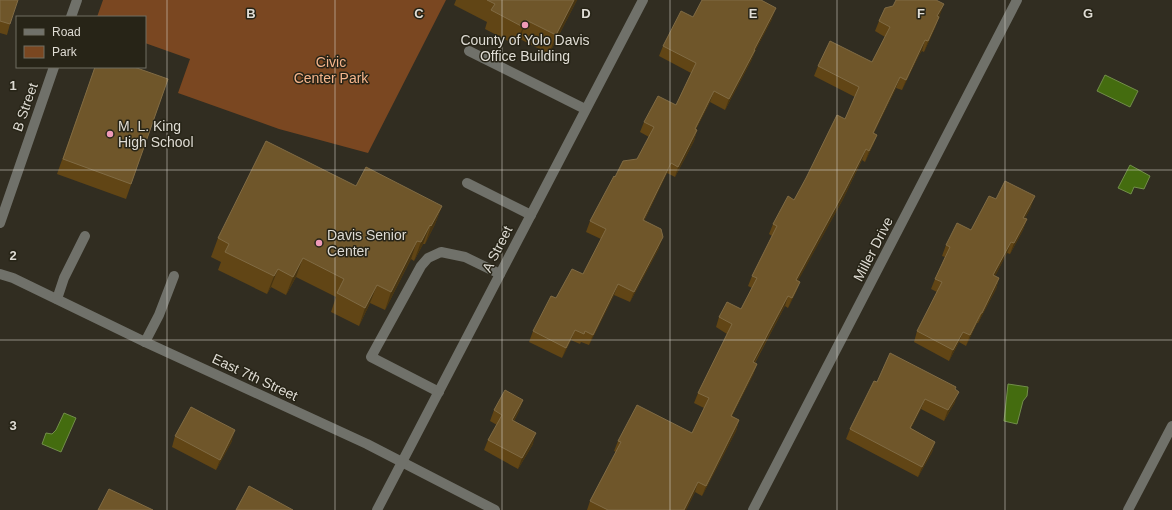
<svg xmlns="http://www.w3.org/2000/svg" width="1172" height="510" font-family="Arial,sans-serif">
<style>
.green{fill:#7a4721}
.water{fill:#446c0f;stroke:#728e4a}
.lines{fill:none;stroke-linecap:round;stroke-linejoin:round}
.minor{stroke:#70716a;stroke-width:10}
.wall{fill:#614515}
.shaded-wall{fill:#483511}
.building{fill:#6f562a;stroke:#806b44}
.grid{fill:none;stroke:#dfdcd4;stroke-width:1;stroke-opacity:0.55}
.poi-dot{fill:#ef9ab8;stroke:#272417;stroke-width:1.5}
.labels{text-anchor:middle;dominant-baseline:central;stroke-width:3;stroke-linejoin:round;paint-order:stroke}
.poi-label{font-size:14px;fill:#dfdcd4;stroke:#272417;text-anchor:start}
.park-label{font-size:14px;fill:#f5b58c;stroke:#272417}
.street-label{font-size:14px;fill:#dfdcd4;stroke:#272417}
.grid-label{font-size:13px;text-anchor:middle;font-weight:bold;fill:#dfdcd4;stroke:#272417;stroke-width:3;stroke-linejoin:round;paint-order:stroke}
</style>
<rect width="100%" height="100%" fill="#312d21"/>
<!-- green -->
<polygon class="green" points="103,0 446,0 368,153 279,129 178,93 190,59 145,43 145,17 97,17"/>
<!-- water -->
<g class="water">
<polygon points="1105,75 1138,91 1130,107 1097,91"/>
<polygon points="1130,165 1150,176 1144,189 1134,187 1131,194 1118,188"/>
<polygon points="1008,384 1028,387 1027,396 1023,401 1017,424 1004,421"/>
<polygon points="64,413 76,418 61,452 42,444 46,433 52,434 56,430"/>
</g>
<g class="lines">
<!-- minor -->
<g class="minor">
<polyline points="71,17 77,0"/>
<polyline points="469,51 585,109"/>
<polyline points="467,183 531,215"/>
<polyline points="0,223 54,67"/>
<polyline points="0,274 13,278 145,342 367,444 495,510"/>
<polyline points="57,299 64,278 85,236"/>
<polyline points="145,342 159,315 174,276"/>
<polyline points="439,392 371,357 421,266 428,258 441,252 465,257 500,274"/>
<polyline points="377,510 643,0"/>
<polyline points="753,510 1017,0"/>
<polyline points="1128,510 1172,426"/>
</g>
</g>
<!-- wall -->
<g class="wall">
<polygon points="0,0 10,24 7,35 0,33"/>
<polygon points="456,0 577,0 549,54 520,39 516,45 485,29 487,22 454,5"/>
<polygon points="940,15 935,28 924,52 922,51 919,55 902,90 896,88 874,133 877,135 873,145 865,162 862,160 842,201 798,280 800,282 796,292 788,308 785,306 755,363 757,364 753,375 732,416 739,420 736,431 702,496 695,492 686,510 587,510 590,501 616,452 614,451 618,441 692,433 704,408 694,403 698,393 727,334 716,327 719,317 741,309 752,288 748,286 752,276 772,236 769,234 773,224 794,200 845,119 855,97 814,76 818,66 872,62 885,37 875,31 879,21"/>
<polygon points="693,17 772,19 755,51 751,61 725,110 710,102 696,129 697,130 694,141 675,177 667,173 644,221 659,248 630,302 614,295 589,345 581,342 580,344 571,340 562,358 529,342 533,331 556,298 583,274 601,239 586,232 590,221 615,177 637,159 649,137 640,132 644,122 676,105 691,73 659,56 663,46"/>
<polygon points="95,67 168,79 126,199 57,174"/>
<polygon points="996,199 1031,207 1025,218 1027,219 1023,230 1010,254 1007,253 995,276 999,278 996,289 978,323 977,323 966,346 959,342 949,361 914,342 917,331 937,292 931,289 935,279 945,257 942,256 946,245 971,230"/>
<polygon points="442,206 435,224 425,244 423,244 414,261 411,259 385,310 370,303 359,326 331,312 336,297 296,277 286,295 271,287 267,294 218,270 221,262 211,257 218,238"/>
<polygon points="877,382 955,390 955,402 944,421 921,409 911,428 935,442 932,452 918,477 846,439 850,429"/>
<polygon points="523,400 519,411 514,421 533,444 518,469 484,450 488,440 497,425 490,421 494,410"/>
<polygon points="175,436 232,441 216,470 172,447"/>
</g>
<!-- shaded-wall -->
<g class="shaded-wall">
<polygon points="574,0 577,0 549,54 556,35"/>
<polygon points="944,4 940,15 934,27 937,16"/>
<polygon points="776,8 772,19 755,51 751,61 725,110 729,99 754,50"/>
<polygon points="939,17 935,28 924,52 928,41"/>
<polygon points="526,20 520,39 516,45 523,27"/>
<polygon points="925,40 922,51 919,55 902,90 906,80 923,44"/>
<polygon points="900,77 896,88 869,143 873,133"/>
<polygon points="714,91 710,102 691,139 695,129"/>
<polygon points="697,130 694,141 675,177 678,167"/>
<polygon points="877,135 873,145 865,162 869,151"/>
<polygon points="866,149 862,160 842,201 793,290 796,280"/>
<polygon points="671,163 667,173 639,231 643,220"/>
<polygon points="1035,196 1031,207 1020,228 1023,218"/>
<polygon points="442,206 435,224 425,244 431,226"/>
<polygon points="1027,219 1023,230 1010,254 1014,243"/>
<polygon points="430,225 423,244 414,261 421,242"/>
<polygon points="663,237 659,248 630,302 634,292"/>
<polygon points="417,241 411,259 385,310 391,292"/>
<polygon points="1011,242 1007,253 990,286 993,275"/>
<polygon points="303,258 296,277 286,295 293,277"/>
<polygon points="278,269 271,287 267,294 274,276"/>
<polygon points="999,278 996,289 978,323 982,313"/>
<polygon points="800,282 796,292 788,308 792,298"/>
<polygon points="618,284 614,295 589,345 593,335"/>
<polygon points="377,285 370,303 359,326 365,308"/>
<polygon points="788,296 785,306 749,373 753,362"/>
<polygon points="981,313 977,323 966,346 970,335"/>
<polygon points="575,330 571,340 562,358 566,348"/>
<polygon points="963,332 959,342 949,361 953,350"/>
<polygon points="757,364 753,375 727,426 731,416"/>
<polygon points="959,392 955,402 944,421 948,410"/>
<polygon points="925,399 921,409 906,438 910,428"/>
<polygon points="523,400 519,411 508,431 512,420"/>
<polygon points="739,420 736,431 702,496 706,486"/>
<polygon points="235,430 232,441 216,470 220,460"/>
<polygon points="536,433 533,444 518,469 522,458"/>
<polygon points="935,442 932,452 918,477 922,467"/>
<polygon points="698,482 695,492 686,510 684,510"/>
</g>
<!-- building -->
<g class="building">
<polygon points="0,0 18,0 10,24 0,21"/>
<polygon points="487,0 574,0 556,35 526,20 523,27 491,10 495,4"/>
<polygon points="702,0 761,0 776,8 754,50 755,50 729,99 714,91 695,129 697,130 678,167 671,163 643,220 661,229 663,237 634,292 618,284 593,335 585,331 584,334 575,330 566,348 533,331 551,296 556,298 572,269 583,274 606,229 590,221 614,176 615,177 623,161 637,159 654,127 644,122 658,96 676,105 696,63 663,46 681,11 693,17"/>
<polygon points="896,0 936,0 944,4 937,16 939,17 928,41 925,40 923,44 906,80 900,77 873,133 877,135 869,151 866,149 845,190 796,280 800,282 792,298 788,296 753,362 757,364 731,416 739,420 706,486 698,482 684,510 608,510 590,501 621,442 618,441 637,405 692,433 709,398 698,393 732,324 719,317 727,302 741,309 757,278 752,276 777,226 773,224 788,196 794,200 806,178 837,115 845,119 859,87 818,66 830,41 872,62 890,27 879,21 885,8 893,6"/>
<polygon points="95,67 134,67 168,79 131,184 63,159"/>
<polygon points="266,141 356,186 366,167 442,206 431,226 430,225 421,242 417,241 391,292 377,285 365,308 337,293 344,279 303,258 293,277 278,269 274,276 225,252 229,244 218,238"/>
<polygon points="1005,181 1035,196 1023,218 1027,219 1014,243 1011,242 993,275 999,278 982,313 981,313 970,335 963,332 953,350 917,331 942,282 935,279 950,247 946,245 957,223 971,230 989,196 996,199"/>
<polygon points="890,353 956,387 955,389 959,392 948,410 925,399 910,428 935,442 922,467 850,429 874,381 877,382"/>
<polygon points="505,390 523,400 512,420 536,433 522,458 488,440 502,415 494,410"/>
<polygon points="191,407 235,430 220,460 175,436"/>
<polygon points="249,486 293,510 236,510"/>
<polygon points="109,489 153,510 98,510"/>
</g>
<!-- grid -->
<path class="grid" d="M 167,0 L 167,510M 335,0 L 335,510M 502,0 L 502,510M 670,0 L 670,510M 837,0 L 837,510M 1005,0 L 1005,510M 0,170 L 1172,170M 0,340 L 1172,340"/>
<!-- markers -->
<g class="poi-dot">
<circle cx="525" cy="25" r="4"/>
<circle cx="110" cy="134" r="4"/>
<circle cx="319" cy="243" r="4"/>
</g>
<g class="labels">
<!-- poi labels -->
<g class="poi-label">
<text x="525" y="40" text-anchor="middle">County of Yolo Davis<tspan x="525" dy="16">Office Building</tspan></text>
<text x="118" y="126">M. L. King<tspan x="118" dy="16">High School</tspan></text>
<text x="327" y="235">Davis Senior<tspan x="327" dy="16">Center</tspan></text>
</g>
<!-- park labels -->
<g class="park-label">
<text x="331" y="62">Civic<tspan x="331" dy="16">Center Park</tspan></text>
</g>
<!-- street labels -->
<g class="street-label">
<text transform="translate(25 107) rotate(-71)">B Street</text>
<text transform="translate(497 249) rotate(-63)">A Street</text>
<text transform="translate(873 249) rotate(-63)">Miller Drive</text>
<text transform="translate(255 377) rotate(25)">East 7th Street</text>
</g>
</g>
<g class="grid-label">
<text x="251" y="18">B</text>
<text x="419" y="18">C</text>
<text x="586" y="18">D</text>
<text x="753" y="18">E</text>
<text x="921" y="18">F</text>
<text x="1088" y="18">G</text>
<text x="13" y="90">1</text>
<text x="13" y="260">2</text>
<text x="13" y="430">3</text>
</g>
<!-- legend -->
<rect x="16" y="16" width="130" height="52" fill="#272417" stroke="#716e63"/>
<rect x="24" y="29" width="20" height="6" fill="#70716a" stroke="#716e63"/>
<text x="52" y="36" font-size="12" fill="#dfdcd4">Road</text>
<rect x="24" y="46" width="20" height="12" fill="#7a4721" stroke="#716e63"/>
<text x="52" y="56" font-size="12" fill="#dfdcd4">Park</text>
</svg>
